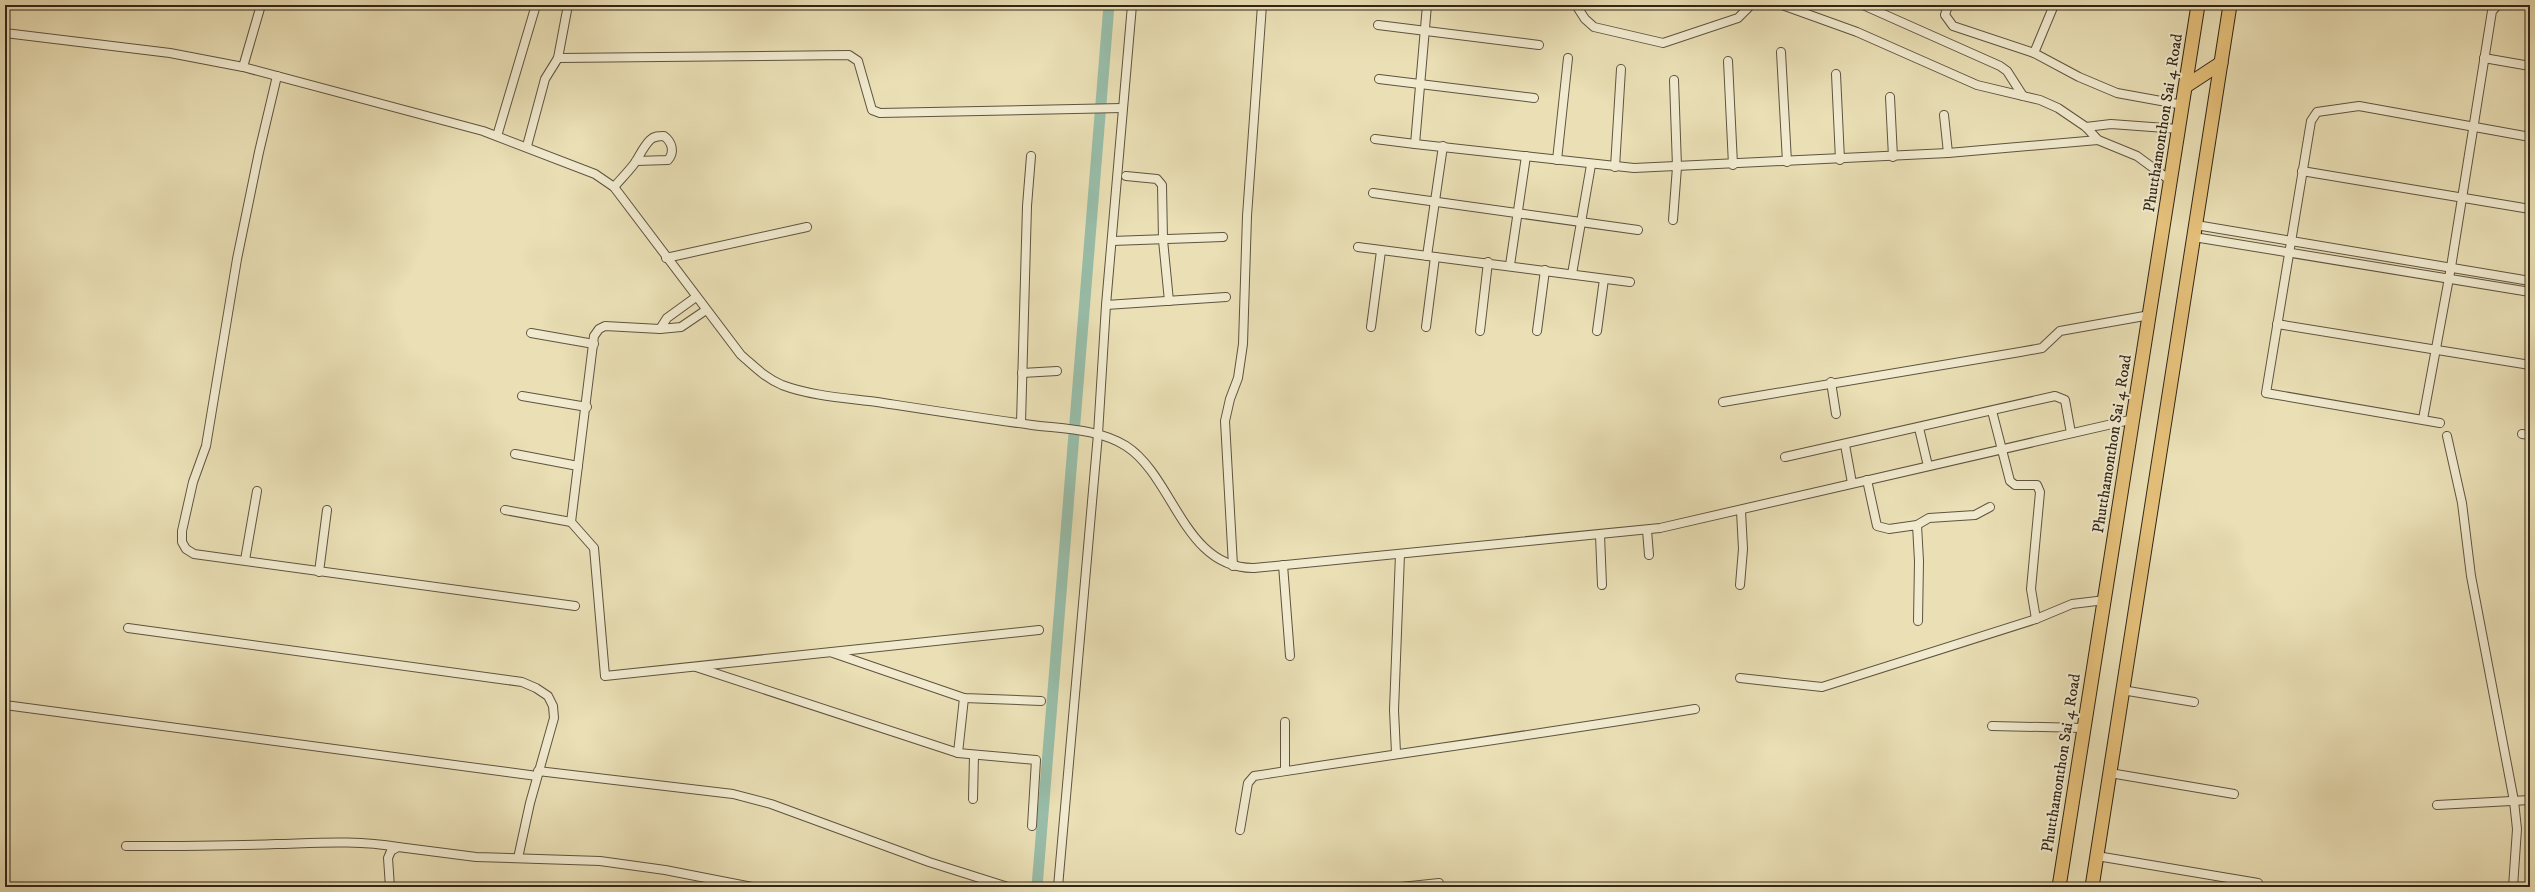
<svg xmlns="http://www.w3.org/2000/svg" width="2535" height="892" font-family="'IM FELL DW Pica',serif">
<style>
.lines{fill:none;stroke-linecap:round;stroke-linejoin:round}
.canal{stroke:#98bda9;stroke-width:11}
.street-casing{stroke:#5e543f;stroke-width:10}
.primary-casing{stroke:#302618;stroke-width:15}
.street{stroke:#f1eacf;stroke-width:8}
.primary{stroke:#e5c07a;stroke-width:13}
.labels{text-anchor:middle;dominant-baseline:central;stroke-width:4;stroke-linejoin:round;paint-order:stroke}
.street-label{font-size:16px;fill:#302618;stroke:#f1eacf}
</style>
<rect width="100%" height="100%" fill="#eadfb5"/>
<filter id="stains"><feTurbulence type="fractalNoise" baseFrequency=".005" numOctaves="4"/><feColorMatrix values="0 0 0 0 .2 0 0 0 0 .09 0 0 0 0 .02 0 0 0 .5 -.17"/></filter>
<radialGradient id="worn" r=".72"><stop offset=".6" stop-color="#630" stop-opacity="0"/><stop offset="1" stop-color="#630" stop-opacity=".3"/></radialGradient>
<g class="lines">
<!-- canal -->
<polyline class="canal" points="1037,887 1109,5"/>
<!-- street casing -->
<g class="street-casing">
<g id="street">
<polyline points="1576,5 1585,19 1594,27 1663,43 1738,18 1751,5"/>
<polyline points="1782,5 1857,32 1977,85 2040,100 2058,108 2086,127 2098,140 2137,156 2171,181"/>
<polyline points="1863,5 2000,66 2007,71 2023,96"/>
<polyline points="1948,5 1945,15 1953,26 2034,53 2079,77 2117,93 2183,105"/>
<polyline points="1378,25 1539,45"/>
<path d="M 5,33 L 170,53 L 243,67 L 483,131 L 595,174 L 614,187 L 741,355 C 754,366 765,378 782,385 C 811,396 846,398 877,402 C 929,410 980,418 1032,425 C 1063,429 1099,429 1126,446 C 1174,477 1184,569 1254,568 L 1660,528 L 2134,419"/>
<polyline points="1781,52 1787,162"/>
<polyline points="2034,53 2054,5"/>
<polyline points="558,58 849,55 858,61 872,110 880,113 1122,108"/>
<polyline points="2484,58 2530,66"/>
<polyline points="1728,61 1733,165"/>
<polyline points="243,67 261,5"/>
<polyline points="1836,74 1840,160"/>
<polyline points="277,76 259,152 237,259 206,446 193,482 182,531 182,542 186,549 194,554 575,606"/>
<polyline points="1379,79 1534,98"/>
<polyline points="1890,97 1893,157"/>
<polyline points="1944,115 1948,153"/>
<polyline points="2086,127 2111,124 2179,129"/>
<polyline points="497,136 536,5"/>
<polyline points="1375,139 1415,144 1427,5"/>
<polyline points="1415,144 1634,168 1948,153 2098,140"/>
<polyline points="527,146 545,79 558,58 568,5"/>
<polyline points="1557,160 1568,58"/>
<polyline points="1615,167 1621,69"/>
<polyline points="2302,171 2530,209"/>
<polyline points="1126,176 1157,179 1162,185 1163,240 1169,301"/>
<path d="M 614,187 C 620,180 628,172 634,164 C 639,157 643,147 650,140 C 654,136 659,136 664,136 C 672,142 675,152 668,160 L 636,161"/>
<polyline points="1373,193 1638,230"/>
<polyline points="1673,220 1677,167 1674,80"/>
<polyline points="2196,225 2530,281"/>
<polyline points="2194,237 2530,292"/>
<polyline points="1112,241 1223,237"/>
<polyline points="1358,247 1630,282"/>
<polyline points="1427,256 1443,146"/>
<polyline points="666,258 807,227"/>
<polyline points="1510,265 1526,156"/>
<polyline points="1572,274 1591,165"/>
<polyline points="696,297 667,318 660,329 681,327 706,310"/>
<polyline points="1106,305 1226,297"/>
<polyline points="2277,324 2530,365"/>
<polyline points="1371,327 1381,251"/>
<polyline points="1426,327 1435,257"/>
<polyline points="660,329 605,326 599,329 594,336 571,522 594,548 605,676 1039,630"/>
<polyline points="1480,331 1488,262"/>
<polyline points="1537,331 1545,270"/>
<polyline points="1597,331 1604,279"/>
<polyline points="531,333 594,344"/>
<polyline points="1022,373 1057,371"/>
<polyline points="1831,382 1836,414"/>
<polyline points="522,396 587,407"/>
<polyline points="1723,402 2020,352 2042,348 2060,331 2150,315"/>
<polyline points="1992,411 2010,481 2015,485 2037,485 2040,492 2031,589 2036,619 2072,604 2105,600"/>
<polyline points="2423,419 2451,267 2492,11 2498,5"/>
<polyline points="1021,423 1027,206 1031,156"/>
<polyline points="2440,423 2266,393 2311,121 2317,112 2359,106 2530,137"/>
<polyline points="1919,428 1928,466"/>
<polyline points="2522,434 2530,435"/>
<polyline points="2447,436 2462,503 2471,576 2514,801 2517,829 2513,887"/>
<polyline points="1845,445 1852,483"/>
<polyline points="515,454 578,466"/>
<polyline points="1785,457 2055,396 2065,400 2071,433"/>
<polyline points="1867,480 1877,526 1889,529 1917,525 1919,561 1918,621"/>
<polyline points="505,510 571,522"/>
<polyline points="1917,525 1929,518 1975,515 1990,507"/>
<polyline points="1647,530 1649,555"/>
<polyline points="1600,535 1602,585"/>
<polyline points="245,560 257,491"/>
<polyline points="1283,565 1290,656"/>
<polyline points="1233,566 1225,421 1230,399 1238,378 1243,344 1247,216 1262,5"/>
<polyline points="319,572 327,510"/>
<polyline points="1740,585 1743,549 1741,511"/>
<polyline points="128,628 522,682 536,688 548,696 553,706 554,718 530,803 518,858"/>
<polyline points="833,653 964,698 1041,701"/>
<polyline points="696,667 958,753 1036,760 1032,826"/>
<polyline points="1740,678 1822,687 2036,619"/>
<polyline points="2122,690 2194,702"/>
<polyline points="5,705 537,776"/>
<polyline points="1992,726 2084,728"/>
<polyline points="958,753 964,698"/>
<polyline points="1396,753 1394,710 1400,554"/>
<polyline points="538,771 733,794 771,804 929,862 1008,887"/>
<polyline points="1285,771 1285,722"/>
<polyline points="2110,773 2234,794"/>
<polyline points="973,799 974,755"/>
<polyline points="2437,805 2530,800"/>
<path d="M 1240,830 L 1248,783 L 1254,776 C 1401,753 1548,733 1695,709"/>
<path d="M 126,846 C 176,846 226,846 276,844 C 317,843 357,840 398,847"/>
<polyline points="2097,856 2258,883"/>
<polyline points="390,887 388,858 391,851 398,847 476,857 600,861 665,870 752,887"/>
<polyline points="1058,887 1098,434 1106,305 1132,5"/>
<polyline points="1401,887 1439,883 1439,887"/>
</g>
</g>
<!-- primary casing -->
<g class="primary-casing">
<g id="primary">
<polyline points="2186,86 2221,63"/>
<polyline points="2059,887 2198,5"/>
<polyline points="2092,887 2230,5"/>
</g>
</g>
<!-- street -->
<use href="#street" class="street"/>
<!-- primary -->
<use href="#primary" class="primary"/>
</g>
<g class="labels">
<!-- street labels -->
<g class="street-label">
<text transform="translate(2163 123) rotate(-81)">Phutthamonthon Sai 4 Road</text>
<text transform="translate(2112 444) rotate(-81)">Phutthamonthon Sai 4 Road</text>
<text transform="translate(2061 763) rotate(-81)">Phutthamonthon Sai 4 Road</text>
</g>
</g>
<!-- margin -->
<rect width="2535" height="892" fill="none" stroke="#eadfb5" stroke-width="20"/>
<rect x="6" y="6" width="2523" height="880" fill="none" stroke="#302618" stroke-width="2"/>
<rect x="10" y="10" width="2515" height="872" fill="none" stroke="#302618"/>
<rect width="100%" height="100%" filter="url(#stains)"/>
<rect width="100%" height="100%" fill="url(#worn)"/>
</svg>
